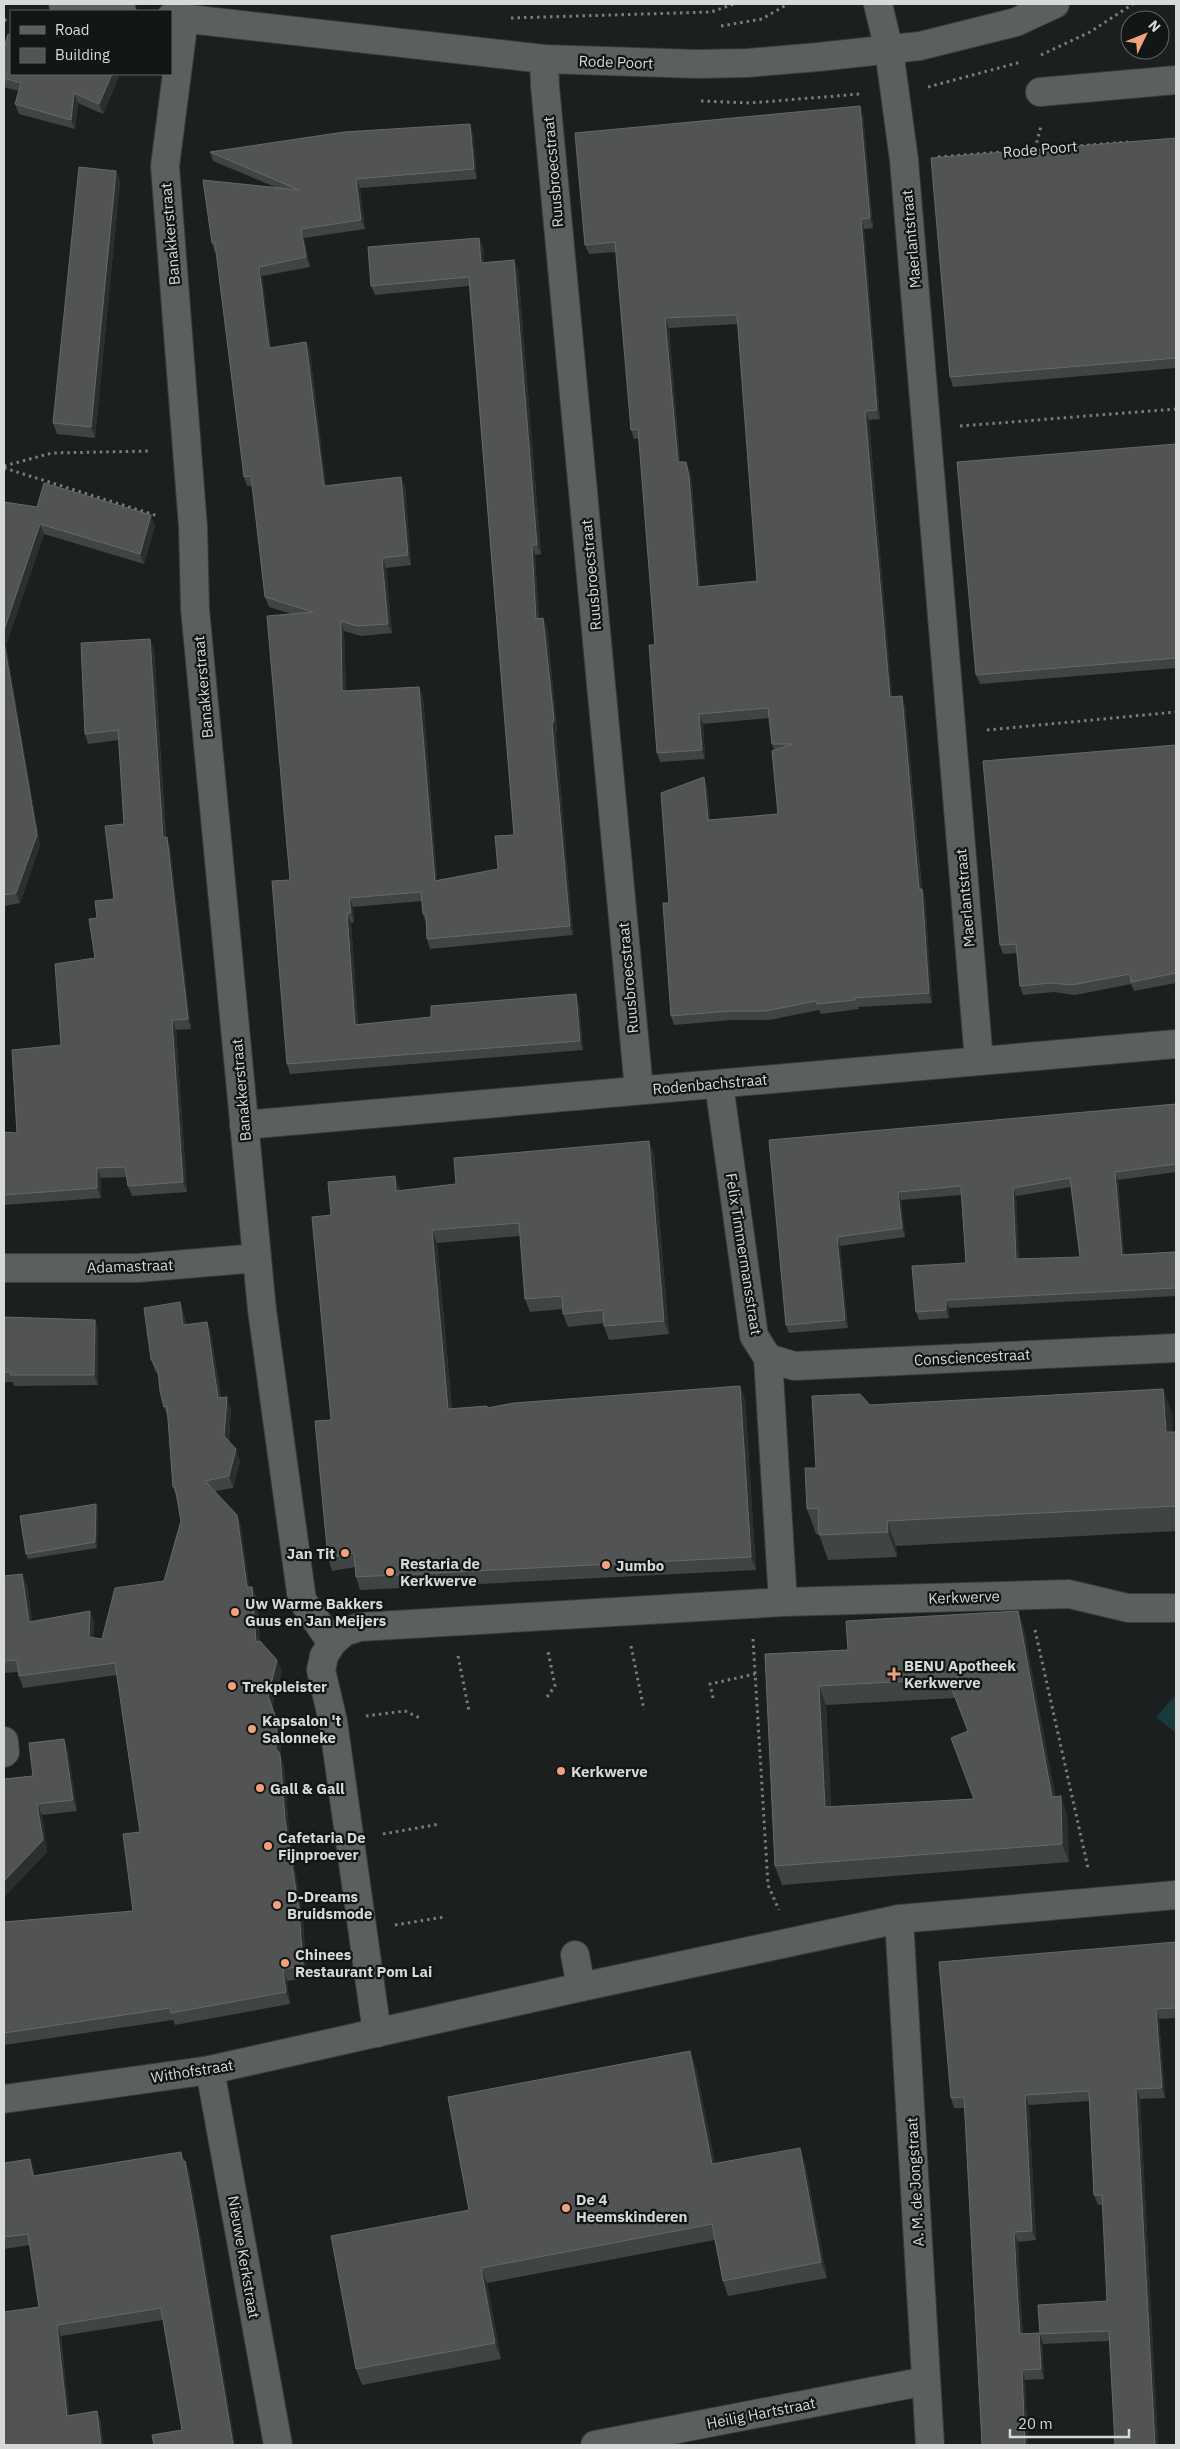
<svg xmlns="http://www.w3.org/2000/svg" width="1180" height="2449" font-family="'IBM Plex Sans',sans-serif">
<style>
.green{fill:#173b3c}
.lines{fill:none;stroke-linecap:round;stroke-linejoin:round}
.minor-casing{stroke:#393b3b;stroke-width:30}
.path{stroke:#7a7d7d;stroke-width:3;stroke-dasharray:2.5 4;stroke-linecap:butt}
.minor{stroke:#5c5f5f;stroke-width:28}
.wall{fill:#414444;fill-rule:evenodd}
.shaded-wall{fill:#2c2f2f}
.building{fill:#525454;stroke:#676969;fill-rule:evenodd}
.poi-dot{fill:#f1a27b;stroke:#131616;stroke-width:2}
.labels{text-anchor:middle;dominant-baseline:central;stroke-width:4.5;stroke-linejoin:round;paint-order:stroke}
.street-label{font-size:15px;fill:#d8dada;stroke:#131616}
.poi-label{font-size:15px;font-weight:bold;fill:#d8dada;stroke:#131616;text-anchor:start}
</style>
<rect width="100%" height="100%" fill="#1c1f1f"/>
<!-- green -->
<polygon class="green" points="1176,1695 1176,1733 1156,1717"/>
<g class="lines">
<!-- minor casing -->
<g class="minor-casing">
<g id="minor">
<polyline points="63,4 122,11"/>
<polyline points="878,4 889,50 904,160 979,1061"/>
<polyline points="171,17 544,59 697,64 747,63 818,57 920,46 1016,22 1055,4"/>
<polyline points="184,19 165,166 193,527 195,609 262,1310 302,1600 332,1643"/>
<polyline points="544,59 545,86 639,1090"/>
<polyline points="1040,92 1176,80"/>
<polyline points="719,1084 754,1336 768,1358 783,1602"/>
<polyline points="244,1125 1176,1044"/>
<polyline points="4,1268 138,1268 257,1258"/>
<polyline points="768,1358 794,1366 1176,1348"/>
<polyline points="4,1741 5,1752 4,1753"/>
<polyline points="899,1919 930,2445"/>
<polyline points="575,1955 581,1987"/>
<polyline points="377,2033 333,1721 321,1670 324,1656 332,1643 344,1632 360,1627 783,1602 1069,1594 1128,1608 1176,1608"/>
<polyline points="210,2070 278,2445"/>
<polyline points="4,2099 210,2070 581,1987 899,1919 1176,1895"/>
<polyline points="595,2445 926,2381"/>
</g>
</g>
<!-- path -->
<g class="path">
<polyline points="511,18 711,12 734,4"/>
<polyline points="4,20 11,21"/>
<polyline points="721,26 762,19 788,4"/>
<polyline points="1041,55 1090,32 1133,4"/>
<polyline points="928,87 1021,62"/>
<polyline points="701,101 750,103 860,94"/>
<polyline points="1035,149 1041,126"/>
<polyline points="938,157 1128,142"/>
<polyline points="960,426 1176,409"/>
<polyline points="4,466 52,453 151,451"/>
<polyline points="4,468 158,516"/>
<polyline points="987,730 1176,712"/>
<polyline points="1035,1630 1088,1868"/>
<polyline points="753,1639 768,1885 779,1910"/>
<polyline points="631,1646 644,1710"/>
<polyline points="458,1656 469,1711"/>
<polyline points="547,1697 555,1686 548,1651"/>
<polyline points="713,1698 710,1684 755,1674"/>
<polyline points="366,1716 405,1711 422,1719"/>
<polyline points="383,1834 440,1824"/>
<polyline points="395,1925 444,1917 444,1919"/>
</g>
<!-- minor -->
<use href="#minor" class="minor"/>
</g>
<!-- wall -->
<g class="wall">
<polygon points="4,48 119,77 103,114 78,103 75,129 19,114 15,104 19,91 4,87"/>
<path d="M 863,115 L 873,228 L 864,229 L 880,419 L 869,420 L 892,697 L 905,705 L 922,889 L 925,898 L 932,1003 L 858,1007 L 859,1009 L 821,1014 L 819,1010 L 769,1020 L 732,1020 L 674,1025 L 671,1016 L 669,903 L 707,786 L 710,820 L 778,814 L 774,750 L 772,744 L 769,718 L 703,724 L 705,759 L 660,762 L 657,753 L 655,645 L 639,438 L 634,439 L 631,430 L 616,252 L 589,254 L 585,245 ZM 738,324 L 757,581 L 700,587 L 692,486 L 690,471 L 680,462 L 669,328 Z"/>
<polygon points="473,133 477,179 360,188 365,229 304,238 310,267 262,276 271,348 306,342 310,352 326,486 405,486 411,565 386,568 392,633 361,636 344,631 346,691 419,687 423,697 437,880 498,869 514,835 469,286 375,295 371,286 479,238 483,247 484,263 518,269 541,554 535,555 539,618 543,618 547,627 557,729 556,734 573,935 430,949 427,939 426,923 423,914 422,901 353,907 354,922 351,923 358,1024 579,1004 583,1050 290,1074 287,1064 290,880 292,614 269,607 265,597 252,486 247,486 244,477 217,252 215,253 212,243 275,187 213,161 210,152"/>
<polygon points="1176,138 1176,368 953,387 950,377"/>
<polygon points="116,171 120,181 95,438 57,434 53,423"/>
<polygon points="1176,444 1176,668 980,684 976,675"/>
<polygon points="4,502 155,525 144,564 44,534 6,645 40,845 20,903 4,906"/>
<polygon points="154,649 166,837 170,847 191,1029 176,1030 187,1192 132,1196 128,1186 127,1177 101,1178 101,1198 4,1205 4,1132 17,1133 61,1045 95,958 97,918 114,899 124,824 119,740 88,744 85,734"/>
<polygon points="1176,745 1176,983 1134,991 1131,984 1075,995 1054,992 1023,995 1020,986 1017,953 1003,954 1000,945"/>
<path d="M 1176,1104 L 1176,1172 L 1118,1180 L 1124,1254 L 1176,1252 L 1176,1296 L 949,1308 L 949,1318 L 919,1320 L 916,1312 L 966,1263 L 961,1195 L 901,1200 L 905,1237 L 840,1246 L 848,1328 L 789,1333 L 786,1325 L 769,1140 ZM 1071,1187 L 1080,1257 L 1019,1259 L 1016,1196 Z"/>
<polygon points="654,1154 669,1334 609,1340 604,1326 604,1323 568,1327 563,1314 563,1309 530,1312 525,1299 520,1236 437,1243 452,1408 487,1408 745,1399 756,1570 360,1590 356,1577 355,1567 332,1571 328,1558 331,1420 331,1215 395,1176 400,1191 456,1184"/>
<polygon points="180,1302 184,1314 186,1325 207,1322 211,1334 221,1398 231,1409 229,1441 240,1461 233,1488 215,1491 237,1515 241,1527 249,1587 252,1587 257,1598 260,1641 282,1671 272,1707 282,1733 280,1755 284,1766 289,1832 303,1921 307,1978 287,1981 290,2004 175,2025 173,2020 4,2045 4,1922 133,1911 140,1832 117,1675 23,1688 19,1676 18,1672 4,1673 4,1576 27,1585 32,1622 90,1611 94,1622 93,1638 102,1639 164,1581 181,1521 177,1498 173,1487 168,1418 164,1407 159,1376 155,1371 151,1359"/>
<polygon points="4,1317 95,1320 98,1330 98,1385 14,1386 13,1382 4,1382"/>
<polygon points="1163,1389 1172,1414 1173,1432 1176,1432 1176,1531 896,1546 897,1557 828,1560 819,1534 816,1534 807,1509 816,1468 870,1405"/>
<polygon points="98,1509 97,1548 28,1559 26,1554"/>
<path d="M 1018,1611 L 1024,1629 L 1055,1796 L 1067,1815 L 1069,1862 L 782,1885 L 775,1866 L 765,1654 L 848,1650 ZM 955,1698 L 968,1731 L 951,1738 L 974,1799 L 831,1807 L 826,1705 Z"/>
<polygon points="68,1750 77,1811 42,1815 47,1852 4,1897 4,1779 33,1776"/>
<polygon points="1176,1942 1176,2018 1159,2019 1165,2098 1140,2099 1158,2445 1115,2445 1109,2341 1043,2344 1040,2334 1107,2301 1103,2205 1098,2205 1094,2195 1089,2101 1029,2105 1036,2240 1018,2242 1020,2298 1023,2334 1039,2333 1042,2343 1044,2379 1025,2380 1028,2445 964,2108 954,2108 951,2098"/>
<polygon points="696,2067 715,2164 805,2163 827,2278 728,2296 723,2281 715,2240 487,2283 501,2359 362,2385 356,2369 469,2210"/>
<polygon points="181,2152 189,2172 201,2239 235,2445 154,2445 182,2430 163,2320 61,2336 69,2416 97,2411 101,2422 4,2445 39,2307 30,2245 4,2249 4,2163 34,2170 35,2176"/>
</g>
<!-- shaded-wall -->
<g class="shaded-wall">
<polygon points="112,74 117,74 119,77 103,114 99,104"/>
<polygon points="74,93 78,103 75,129 71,120"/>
<polygon points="860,106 863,115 873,228 870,218"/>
<polygon points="470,124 473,133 477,179 474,169"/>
<polygon points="116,171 120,181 95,438 91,427"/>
<polygon points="356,179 360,188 365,229 361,220"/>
<polygon points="861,219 864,229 880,419 877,410"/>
<polygon points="301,229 304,238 310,267 306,257"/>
<polygon points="479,238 483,247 485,272 481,263"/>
<polygon points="514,260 518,269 541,554 537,545"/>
<polygon points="259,267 262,276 272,358 269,348"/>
<polygon points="665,318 669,328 681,472 678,462"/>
<polygon points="306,342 310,352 327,495 324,486"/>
<polygon points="865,411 869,420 893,706 890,697"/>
<polygon points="686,462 690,471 692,486 701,597 698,587"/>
<polygon points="401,477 405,486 411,565 408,555"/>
<polygon points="151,515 155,525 144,564 140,554"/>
<polygon points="40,524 44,534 6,645 40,845 20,903 16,893 4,630"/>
<polygon points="532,545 535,555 539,628 536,619"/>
<polygon points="382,558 386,568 392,633 388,624"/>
<polygon points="543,618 547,627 557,729 556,734 573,935 570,926"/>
<polygon points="341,621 344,631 346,701 342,691"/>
<polygon points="150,639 154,649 166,848 163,838"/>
<polygon points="419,687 423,697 438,890 435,881"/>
<polygon points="902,696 905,705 922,895 922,889 925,898 932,1003 929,993"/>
<polygon points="699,714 703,724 705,759 702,750"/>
<polygon points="704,777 707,786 711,829 708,820"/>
<polygon points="167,837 170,847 191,1029 188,1019"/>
<polygon points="349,898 353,907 354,922 351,913"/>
<polygon points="347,913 351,923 359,1034 355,1025"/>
<polygon points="576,994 579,1004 583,1050 580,1041"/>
<polygon points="172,1020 176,1030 187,1192 183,1182"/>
<polygon points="649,1141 654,1154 669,1334 664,1321"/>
<polygon points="97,1168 101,1178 101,1198 97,1188"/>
<polygon points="1115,1172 1118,1180 1125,1263 1122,1255"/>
<polygon points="395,1176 400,1189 401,1204 396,1191"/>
<polygon points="1013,1188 1016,1196 1019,1268 1016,1259"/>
<polygon points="898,1192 901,1200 905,1237 902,1228"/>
<polygon points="432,1230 437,1243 453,1422 448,1409"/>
<polygon points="837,1237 840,1246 848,1328 845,1320"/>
<polygon points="946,1300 949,1308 949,1318 946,1310"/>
<polygon points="180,1302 184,1314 187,1337 183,1325"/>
<polygon points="95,1320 98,1330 98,1385 94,1375"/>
<polygon points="207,1322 211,1334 222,1410 218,1398"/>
<polygon points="740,1386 745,1399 756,1570 751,1557"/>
<polygon points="1163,1389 1172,1414 1175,1457 1166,1432"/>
<polygon points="227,1397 231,1409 228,1448 224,1436"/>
<polygon points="236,1449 240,1461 233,1488 229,1476"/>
<polygon points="96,1504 98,1509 97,1548 95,1542"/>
<polygon points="237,1515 241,1527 251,1599 247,1587"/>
<polygon points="887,1521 896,1546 897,1557 888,1532"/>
<polygon points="22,1574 27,1585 34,1634 29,1622"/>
<polygon points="252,1587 257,1598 261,1654 256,1642"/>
<polygon points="90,1611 94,1622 93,1649 89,1637"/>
<polygon points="1018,1611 1024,1629 1059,1815 1052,1797"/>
<polygon points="277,1660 282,1671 272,1707 268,1696"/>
<polygon points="819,1686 826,1705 832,1826 825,1807"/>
<polygon points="277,1721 282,1733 280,1755 284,1766 289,1832 303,1921 307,1978 303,1966 276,1749"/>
<polygon points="64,1739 68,1750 77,1811 73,1800"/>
<polygon points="1061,1796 1067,1815 1069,1862 1062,1844"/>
<polygon points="37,1804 42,1815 47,1852 4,1897 4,1881"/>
<polygon points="283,1969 287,1981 290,2004 286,1992"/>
<polygon points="1156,2009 1159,2019 1165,2098 1162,2088"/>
<polygon points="690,2051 696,2067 718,2179 712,2164"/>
<polygon points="1136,2089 1140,2099 1158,2445 1155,2445"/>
<polygon points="1025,2095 1029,2105 1036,2240 1032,2231"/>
<polygon points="800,2148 805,2163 827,2278 821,2262"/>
<polygon points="30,2159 34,2170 37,2187 33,2176"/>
<polygon points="185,2161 189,2172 201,2239 235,2445 233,2445"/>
<polygon points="1014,2232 1018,2242 1023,2344 1020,2334"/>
<polygon points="481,2268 487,2283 501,2359 495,2343"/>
<polygon points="57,2325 61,2336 71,2427 67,2416"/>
<polygon points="1039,2333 1042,2343 1044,2379 1041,2369"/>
<polygon points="1022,2370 1025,2380 1028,2445 1025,2445"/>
<polygon points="97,2411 101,2422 104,2445 101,2445"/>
</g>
<!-- building -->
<g class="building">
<polygon points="8,34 11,35 11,74 112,74 99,104 74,93 71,120 15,104 21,83 4,78 4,48"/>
<path d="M 860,106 L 870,218 L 861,219 L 877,410 L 865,411 L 890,697 L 902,696 L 919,889 L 922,889 L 929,993 L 855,998 L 855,1000 L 817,1004 L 816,1001 L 766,1011 L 729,1011 L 671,1016 L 663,903 L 669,903 L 661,793 L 704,777 L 708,820 L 778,814 L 772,751 L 792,744 L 772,744 L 768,708 L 699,714 L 702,750 L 657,753 L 649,645 L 655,645 L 638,429 L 631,430 L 615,242 L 585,245 L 575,133 ZM 737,315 L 757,581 L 698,587 L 689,477 L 686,462 L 678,462 L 665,318 Z"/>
<polygon points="470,124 474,169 356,179 361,220 301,229 306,257 259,267 269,348 306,342 324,486 401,477 408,555 382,558 388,624 357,626 341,621 342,691 419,687 435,881 498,869 495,836 514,835 469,277 371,286 368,247 479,238 481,263 514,260 537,545 532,545 536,619 543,618 554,720 552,725 570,926 427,939 426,914 423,914 421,892 349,898 351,913 347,913 355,1025 431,1017 431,1006 576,994 580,1041 287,1064 272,881 290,880 267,616 313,612 265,597 251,476 244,477 215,243 212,243 203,180 299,190 210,152 344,132"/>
<polygon points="1176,138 1176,358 950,377 931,158"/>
<polygon points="79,167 116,171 91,427 53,423"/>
<polygon points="1176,444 1176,658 976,675 957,462"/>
<polygon points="44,483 151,515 140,554 40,524 4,630 4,502 37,507"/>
<polygon points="150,639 163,838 167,837 188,1019 172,1020 183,1182 128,1186 125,1167 97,1168 97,1188 4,1195 4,1132 17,1133 12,1050 61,1045 55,964 95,958 89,919 97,918 95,901 114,899 105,826 124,824 118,730 85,734 81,643"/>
<polygon points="4,643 37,835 16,893 4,895"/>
<polygon points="1176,745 1176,973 1131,982 1130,974 1072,985 1050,983 1020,986 1016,944 1000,945 983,761"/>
<path d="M 1176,1104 L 1176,1164 L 1115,1172 L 1122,1255 L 1176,1252 L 1176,1288 L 946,1300 L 946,1310 L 916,1312 L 912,1266 L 966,1263 L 961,1186 L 898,1192 L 902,1228 L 837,1237 L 845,1320 L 786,1325 L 769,1140 ZM 1070,1178 L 1080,1257 L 1016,1259 L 1013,1188 Z"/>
<polygon points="649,1141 664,1321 604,1326 603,1310 563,1314 562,1296 525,1299 519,1223 432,1230 448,1409 487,1406 487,1408 514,1403 740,1386 751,1557 356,1577 354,1553 328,1558 315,1421 331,1420 312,1217 331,1215 328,1182 395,1176 396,1191 456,1184 454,1158"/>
<polygon points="180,1302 183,1325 207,1322 218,1398 227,1397 224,1436 236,1449 229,1476 205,1481 237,1515 247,1587 252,1587 256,1642 260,1641 277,1660 268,1696 277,1721 276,1749 280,1754 285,1820 299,1910 303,1966 283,1969 286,1992 171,2013 170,2008 4,2033 4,1922 133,1911 123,1834 140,1832 115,1663 19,1676 17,1660 4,1661 4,1576 22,1574 29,1622 90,1611 89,1637 102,1639 115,1588 164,1581 181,1521 175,1487 173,1487 167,1406 164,1407 160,1391 158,1371 151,1359 144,1308"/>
<polygon points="4,1317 95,1320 94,1375 10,1375 11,1372 4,1372"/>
<polygon points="1163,1389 1166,1432 1176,1432 1176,1506 887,1521 888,1532 819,1535 818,1508 807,1509 805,1468 816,1468 812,1396 860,1394 870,1405"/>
<polygon points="96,1504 95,1542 26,1554 20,1516"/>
<path d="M 1018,1611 L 1052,1797 L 1061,1796 L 1062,1844 L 775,1866 L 765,1654 L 848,1650 L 846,1621 ZM 948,1679 L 968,1731 L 951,1738 L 974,1799 L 825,1807 L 819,1686 Z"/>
<polygon points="64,1739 73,1800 37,1804 43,1840 4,1881 4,1779 33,1776 29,1743"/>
<polygon points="1176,1942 1176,2008 1156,2009 1162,2088 1136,2089 1155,2445 1115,2445 1109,2331 1040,2334 1038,2305 1107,2301 1102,2195 1094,2195 1089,2091 1025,2095 1032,2231 1014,2232 1017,2288 1020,2334 1039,2333 1041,2369 1022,2370 1025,2445 982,2445 964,2097 951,2098 939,1962"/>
<polygon points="690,2051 712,2164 800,2148 821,2262 723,2281 712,2224 481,2268 495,2343 356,2369 331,2236 469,2210 448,2097"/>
<polygon points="181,2152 182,2162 185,2161 197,2228 233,2445 154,2445 152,2435 182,2430 161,2308 57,2325 67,2416 97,2411 101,2445 4,2445 4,2312 39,2307 28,2234 4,2237 4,2163 30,2159 33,2176"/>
</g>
<!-- markers -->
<g class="poi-dot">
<circle cx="345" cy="1553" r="5"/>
<circle cx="606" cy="1565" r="5"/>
<circle cx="390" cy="1572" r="5"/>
<circle cx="235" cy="1612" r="5"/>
<path d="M891.5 1666.5h5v5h5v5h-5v5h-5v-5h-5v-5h5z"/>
<circle cx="232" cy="1686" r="5"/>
<circle cx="252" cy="1729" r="5"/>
<circle cx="561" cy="1771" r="5"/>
<circle cx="260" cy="1788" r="5"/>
<circle cx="268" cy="1846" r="5"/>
<circle cx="277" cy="1905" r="5"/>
<circle cx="285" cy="1963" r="5"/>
<circle cx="566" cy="2208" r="5"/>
</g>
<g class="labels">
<!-- street labels -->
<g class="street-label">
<text transform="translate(616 62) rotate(2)">Rode Poort</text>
<text transform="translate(1040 149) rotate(-5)">Rode Poort</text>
<text transform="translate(553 172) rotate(-95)">Ruusbroecstraat</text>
<text transform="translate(170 234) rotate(-95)">Banakkerstraat</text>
<text transform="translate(911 239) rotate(-95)">Maerlantstraat</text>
<text transform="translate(591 575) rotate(-95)">Ruusbroecstraat</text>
<text transform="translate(203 687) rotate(-95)">Banakkerstraat</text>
<text transform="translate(965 898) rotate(-95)">Maerlantstraat</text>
<text transform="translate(628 978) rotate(-95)">Ruusbroecstraat</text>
<text transform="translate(710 1084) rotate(-5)">Rodenbachstraat</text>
<text transform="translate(241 1090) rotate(-95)">Banakkerstraat</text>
<text transform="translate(744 1254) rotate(81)">Felix Timmermansstraat</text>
<text transform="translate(130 1266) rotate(-2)">Adamastraat</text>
<text transform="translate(972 1357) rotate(-3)">Consciencestraat</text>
<text transform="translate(964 1597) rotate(-2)">Kerkwerve</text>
<text transform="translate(192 2071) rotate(-9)">Withofstraat</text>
<text transform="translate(915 2182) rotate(-93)">A. M. de Jongstraat</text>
<text transform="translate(244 2257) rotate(80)">Nieuwe Kerkstraat</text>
<text transform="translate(761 2413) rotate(-11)">Heilig Hartstraat</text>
</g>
<!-- poi labels -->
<g class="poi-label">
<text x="335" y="1553" text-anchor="end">Jan Tit</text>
<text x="400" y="1563">Restaria de<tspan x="400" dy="17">Kerkwerve</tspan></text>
<text x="616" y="1565">Jumbo</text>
<text x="245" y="1603">Uw Warme Bakkers<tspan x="245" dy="17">Guus en Jan Meijers</tspan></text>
<text x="904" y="1665">BENU Apotheek<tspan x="904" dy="17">Kerkwerve</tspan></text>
<text x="242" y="1686">Trekpleister</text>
<text x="262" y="1720">Kapsalon 't<tspan x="262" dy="17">Salonneke</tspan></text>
<text x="571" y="1771">Kerkwerve</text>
<text x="270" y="1788">Gall &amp; Gall</text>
<text x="278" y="1837">Cafetaria De<tspan x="278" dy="17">Fijnproever</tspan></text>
<text x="287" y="1896">D-Dreams<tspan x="287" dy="17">Bruidsmode</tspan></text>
<text x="295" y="1954">Chinees<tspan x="295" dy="17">Restaurant Pom Lai</tspan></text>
<text x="576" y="2199">De 4<tspan x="576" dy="17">Heemskinderen</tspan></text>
</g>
</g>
<!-- border -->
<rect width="1180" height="2449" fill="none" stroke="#d8dada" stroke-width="10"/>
<!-- legend -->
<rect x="10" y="10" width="162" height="65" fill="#131616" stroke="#626464"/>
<rect x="20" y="26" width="25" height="8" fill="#5c5f5f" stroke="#626464"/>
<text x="55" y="35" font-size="15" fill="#d8dada">Road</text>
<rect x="20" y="48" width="25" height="15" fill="#525454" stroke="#626464"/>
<text x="55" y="60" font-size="15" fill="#d8dada">Building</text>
<!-- north arrow -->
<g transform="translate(1145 35) rotate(47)"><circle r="24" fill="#131616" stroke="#626464"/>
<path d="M0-4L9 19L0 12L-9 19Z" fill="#f1a27b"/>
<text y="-8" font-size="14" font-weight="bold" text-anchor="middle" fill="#d8dada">N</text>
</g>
<!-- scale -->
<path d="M1010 2429v8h119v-8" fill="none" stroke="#d8dada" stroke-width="2.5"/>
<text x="1018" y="2429" font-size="15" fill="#d8dada" stroke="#131616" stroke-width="4" paint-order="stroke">20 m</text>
</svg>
